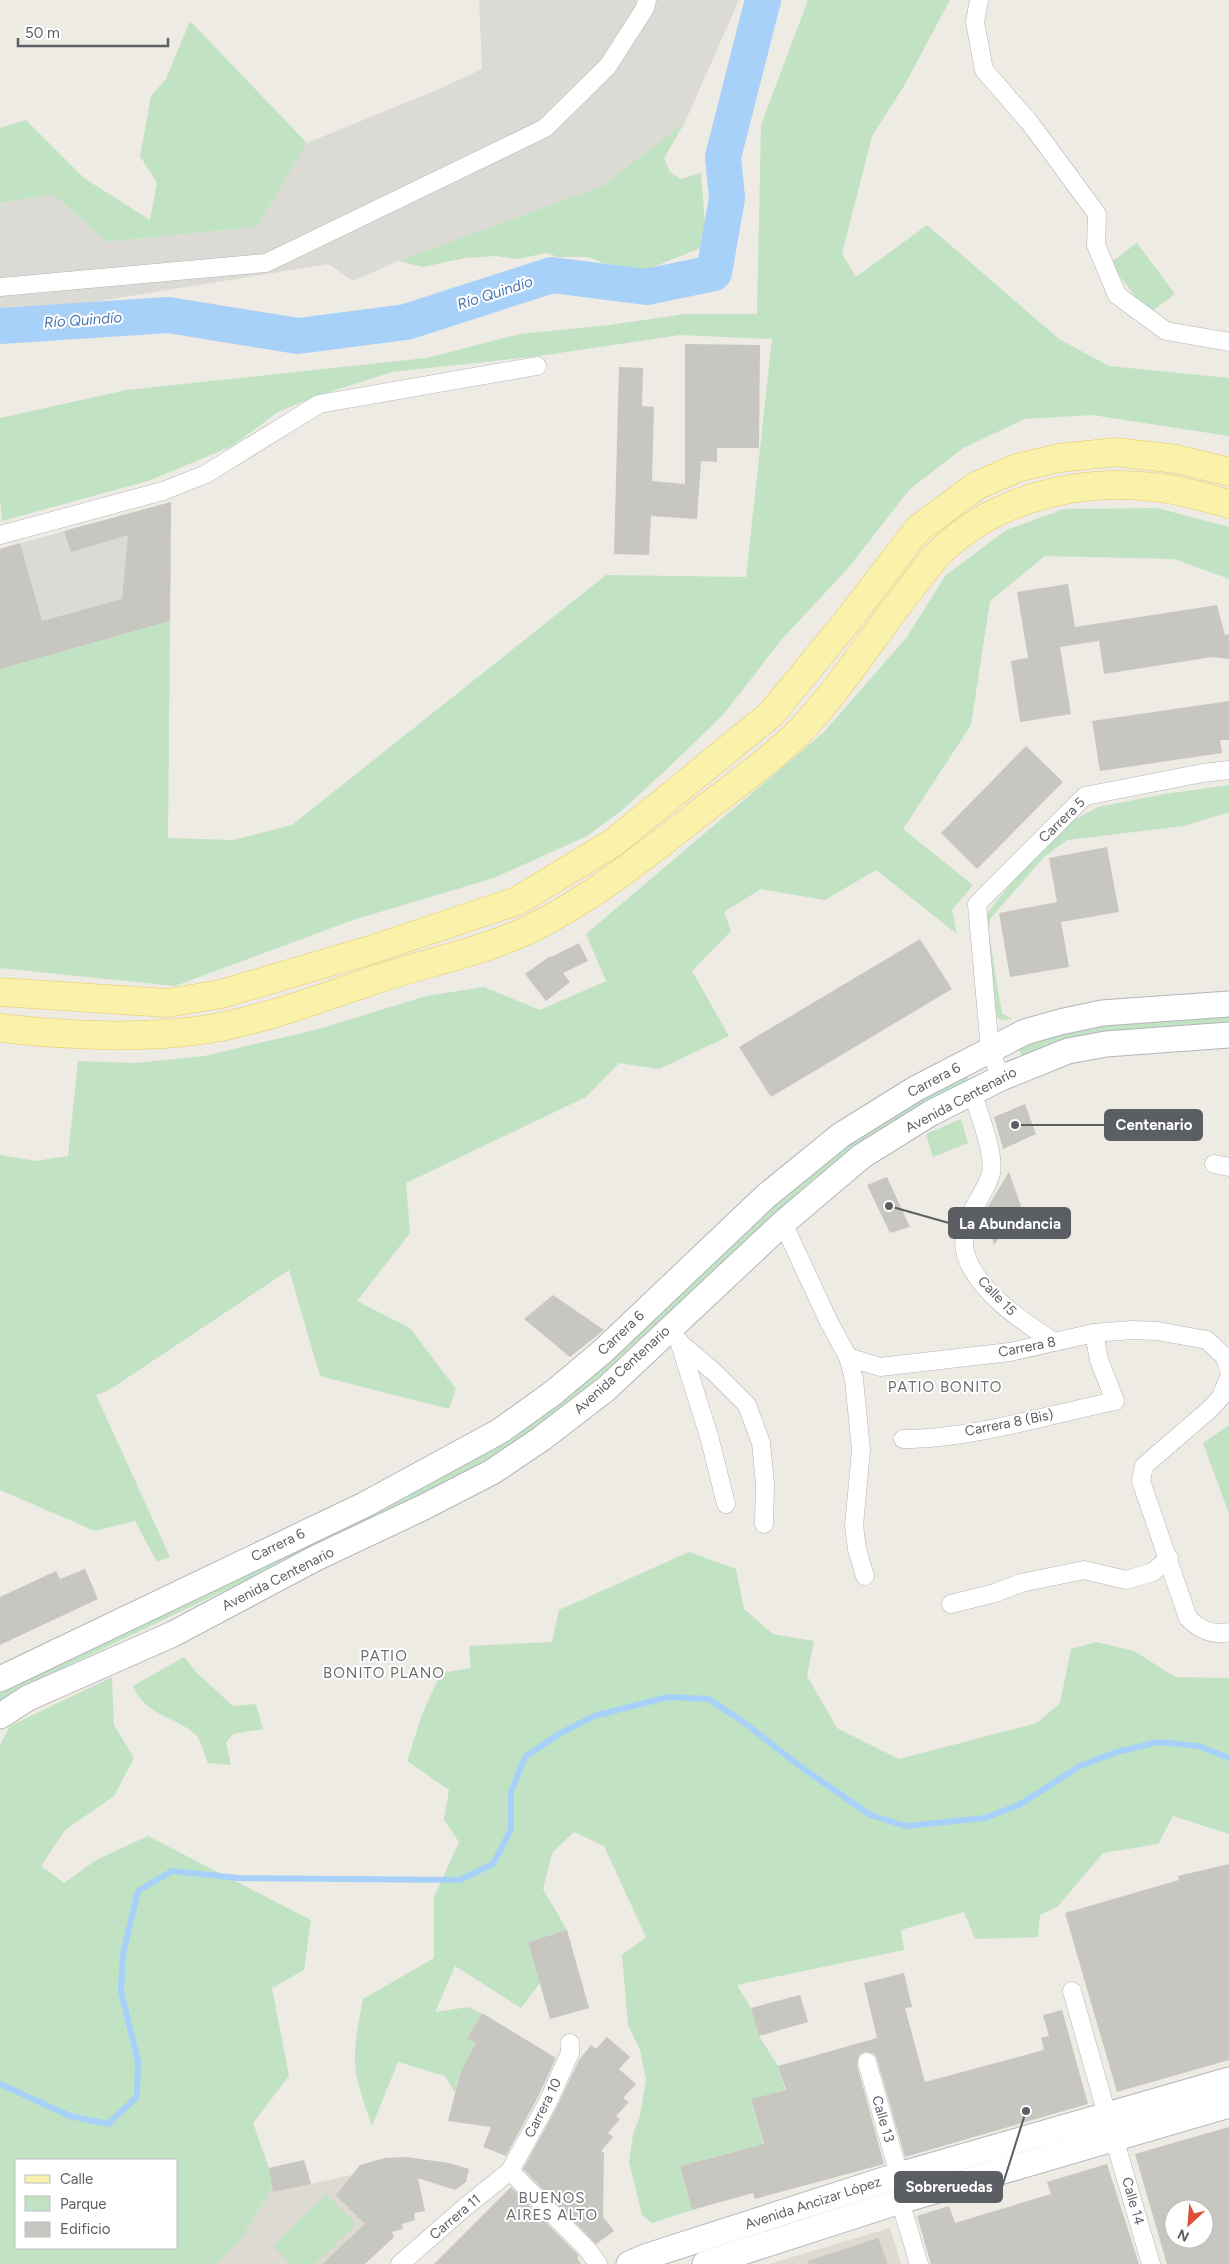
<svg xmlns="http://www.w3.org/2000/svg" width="1229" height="2264" font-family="Figtree,sans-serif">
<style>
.industrial{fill:#dcdad5}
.education{fill:#dddad1}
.green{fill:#c1e3c3;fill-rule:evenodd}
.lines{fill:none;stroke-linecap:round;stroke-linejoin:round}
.stream{stroke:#a7d1f9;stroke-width:6}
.river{stroke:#a7d1f9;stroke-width:36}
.building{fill:#c8c6c0;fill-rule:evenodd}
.street-casing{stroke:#b4b5b9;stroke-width:19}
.secondary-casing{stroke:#b2b5ba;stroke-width:27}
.primary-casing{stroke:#e8ca61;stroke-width:29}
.street{stroke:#fff;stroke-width:18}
.secondary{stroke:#fff;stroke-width:25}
.primary{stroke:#faf2ab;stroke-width:28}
.labels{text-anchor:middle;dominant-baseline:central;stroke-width:4;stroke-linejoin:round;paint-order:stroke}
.street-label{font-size:14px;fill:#5b5e63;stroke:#fff}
.water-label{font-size:15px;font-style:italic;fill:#4876b2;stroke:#fff}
.neighbourhood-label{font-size:15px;letter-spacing:1px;fill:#6c7075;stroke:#fff}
.leader{fill:none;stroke:#5b5e63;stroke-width:2}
.callout-dot{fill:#5b5e63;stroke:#fff;stroke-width:2}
.callout{fill:#5b5e63;stroke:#5b5e63;stroke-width:2}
.callout-label{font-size:15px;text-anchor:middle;font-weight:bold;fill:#fff}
</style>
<rect width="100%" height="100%" fill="#edebe3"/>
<!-- industrial -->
<g class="industrial">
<polygon points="479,0 739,0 685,122 602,186 398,261 353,281 328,264 0,317 0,203 53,194 107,242 257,227 307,143 437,90 482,69"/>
<polygon points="171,502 170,621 0,669 0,549"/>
</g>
<!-- education -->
<g class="education">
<polygon points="304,2160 311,2184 352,2175 364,2186 373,2220 365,2264 216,2264 241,2239 272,2188 269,2168"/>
<polygon points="890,2228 901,2264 769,2264"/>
</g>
<!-- green -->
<g class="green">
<polygon points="808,0 950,0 904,86 872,136 842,254 856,277 927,225 1059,339 1109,366 1229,378 1229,436 1092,415 1025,419 963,448 909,490 849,567 782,639 723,715 668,768 621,811 587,836 494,878 353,920 175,986 0,968 0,669 170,621 168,838 233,840 292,825 606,575 746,577 772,339 680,335 539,356 392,372 317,396 278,412 232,446 151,480 2,521 0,500 0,418 127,390 426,358 520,334 609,325 685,314 757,314 761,125"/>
<polygon points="190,21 307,143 257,227 107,242 53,194 0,203 0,128 26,120 84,178 150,220 157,183 140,156 151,96 166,79"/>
<polygon points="685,122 664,158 670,172 681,179 701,173 706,238 698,249 641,272 615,267 587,257 558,257 547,253 516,259 496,256 465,258 423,267 398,261 602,186"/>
<polygon points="1137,243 1175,294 1148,314 1110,263"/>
<polygon points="1157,508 1229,527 1229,579 1174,559 1045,556 990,601 971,725 903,829 973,885 952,910 957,934 876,870 825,900 761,889 724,912 731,931 692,971 729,1036 659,1069 619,1063 586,1097 406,1183 410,1233 357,1301 410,1328 456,1389 449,1409 320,1376 289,1270 109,1390 96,1395 170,1557 157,1562 135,1521 95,1531 0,1490 0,1155 36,1161 68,1156 78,1061 136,1063 204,1056 319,1029 426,996 484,987 540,1010 606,981 586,934 824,732 907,637 945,576 1006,530 1064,509"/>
<polygon points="1229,785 1229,812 1184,826 1067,840 1044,857 990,919 989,933 1002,1014 1013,1019 1001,1020 995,1015 987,913 1044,843 1067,824 1098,807 1165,794"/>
<polygon points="1229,1014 1229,1023 1155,1027 1081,1038 1021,1056 1019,1047 1079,1030 1154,1019"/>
<polygon points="966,1075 970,1081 855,1147 810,1182 579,1395 515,1443 422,1496 23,1687 0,1702 0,1692 28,1677 418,1489 743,1233 806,1176 851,1141 889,1116"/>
<polygon points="961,1119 968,1143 933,1157 926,1134"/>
<polygon points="1229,1425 1229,1514 1203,1443"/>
<path d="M 689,1552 L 736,1569 L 744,1609 L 773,1634 L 814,1641 L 807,1676 L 837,1728 L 899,1759 L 1037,1723 L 1060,1703 L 1071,1649 L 1096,1642 L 1134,1651 L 1175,1677 L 1229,1678 L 1229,1834 L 1173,1816 L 1158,1844 L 1103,1853 L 1058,1906 L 1040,1915 L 1038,1937 L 975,1939 L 964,1912 L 901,1930 L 904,1950 L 737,1985 L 751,2008 L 759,2036 L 778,2066 L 785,2090 L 751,2100 L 764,2146 L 742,2152 L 740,2150 L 680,2166 L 692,2210 L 652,2223 L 642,2215 L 629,2162 L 633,2134 L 640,2116 L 646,2079 L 640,2050 L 628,2025 L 622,1955 L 646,1937 L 604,1846 L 574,1832 L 552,1853 L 543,1889 L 567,1930 L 528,1942 L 540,1983 L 521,2008 L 455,1966 L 435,2012 L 468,2007 L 482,2013 L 467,2037 L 476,2043 L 461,2071 L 455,2093 L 445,2076 L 398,2062 L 372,2126 C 366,2107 357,2086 355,2065 C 354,2043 359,2020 363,1999 L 434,1958 L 434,1897 L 459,1842 L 444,1820 L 449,1790 L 407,1761 L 423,1712 L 441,1673 L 471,1668 L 469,1646 L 552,1642 L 559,1610 Z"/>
<path d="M 184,1657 L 197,1673 L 233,1706 L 256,1704 L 263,1729 L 233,1734 L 226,1743 L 231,1765 L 208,1763 C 204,1755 201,1739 195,1734 C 173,1715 147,1717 133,1686 Z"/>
<path d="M 112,1677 L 114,1725 L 134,1758 L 114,1796 L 65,1830 L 41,1866 L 64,1883 L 96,1860 L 148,1836 L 311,1920 L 304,1970 L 272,1988 L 289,2076 L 253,2123 L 269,2168 L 272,2188 L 241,2239 L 216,2264 L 0,2264 L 0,1745 L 10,1726 ZM 16,2160 L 176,2160 L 176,2248 L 16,2248 Z"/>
<polygon points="326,2194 356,2224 315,2264 291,2264 273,2246"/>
</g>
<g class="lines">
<!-- stream -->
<polyline class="stream" points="0,2084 70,2116 108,2124 137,2097 138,2062 121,1991 123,1954 138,1891 172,1871 238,1878 460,1880 493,1864 511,1829 511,1792 525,1757 559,1734 594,1716 668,1697 709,1699 742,1721 801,1767 870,1815 906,1826 985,1818 1019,1805 1080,1766 1117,1752 1158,1742 1198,1746 1229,1758"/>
<!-- river -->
<polyline class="river" points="0,326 168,315 298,336 406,322 552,275 646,287 714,273 727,198 723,157 763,0"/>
</g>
<!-- building -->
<g class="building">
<polygon points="685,344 760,345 759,448 717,448 717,462 701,461 697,519 651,516 649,555 614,554 619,367 643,368 642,406 654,407 652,481 685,484"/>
<polygon points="171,502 170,621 0,669 0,549 20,543 42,621 122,599 128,535 71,552 64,531"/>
<polygon points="1068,584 1075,627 1217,605 1225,635 1229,634 1229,659 1212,657 1104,674 1099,641 1060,647 1071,714 1020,722 1011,661 1028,658 1017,592"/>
<polygon points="1229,701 1229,740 1220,740 1222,753 1100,771 1092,721"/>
<polygon points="1026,746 1063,782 977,869 941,833"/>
<polygon points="1107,847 1119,912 1061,922 1069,967 1010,977 999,913 1057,902 1049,858"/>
<polygon points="920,939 952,989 771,1097 739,1047"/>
<polygon points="579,943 588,961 563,973 570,982 546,1001 525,974 550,956 551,957"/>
<polygon points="1025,1104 1036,1134 1003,1149 994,1117"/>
<polygon points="1009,1172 1022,1209 994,1245 984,1213"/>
<polygon points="887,1177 910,1227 890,1233 867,1185"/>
<polygon points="553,1295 604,1330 570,1357 524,1319"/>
<polygon points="85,1569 98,1599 0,1645 0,1597 56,1571 60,1579"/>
<polygon points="1229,1864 1229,2060 1117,2092 1065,1913 1179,1880 1178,1876"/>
<polygon points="567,1930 589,2008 550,2019 528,1942"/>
<polygon points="904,1973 912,2007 905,2008 925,2082 1044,2050 1041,2038 1049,2036 1043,2015 1062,2010 1088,2104 905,2157 877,2059 874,2054 865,2052 859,2055 857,2065 884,2164 755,2199 753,2193 692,2210 680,2166 764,2144 751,2099 786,2090 778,2066 877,2038 864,1983"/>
<polygon points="800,1995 808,2022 759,2036 751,2008"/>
<polygon points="482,2013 556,2058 538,2097 506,2156 483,2147 491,2127 448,2121 461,2071 476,2043 467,2038"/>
<polygon points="607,2037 630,2057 619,2069 636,2084 623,2098 629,2102 616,2116 620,2119 608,2133 613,2137 601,2151 604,2153 603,2217 614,2231 596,2244 523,2169 557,2107 579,2060 591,2045 596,2049"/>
<path d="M 1229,2127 L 1229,2264 L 1167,2264 L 1135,2154 ZM 1174,2209 L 1204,2209 L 1204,2239 L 1174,2239 Z"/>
<polygon points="406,2157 449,2163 469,2169 466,2182 455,2190 418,2178 425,2211 414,2213 415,2220 402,2224 403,2229 392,2232 394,2237 365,2264 322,2264 365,2224 336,2195 360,2165 385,2158"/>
<polygon points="304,2160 311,2184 273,2192 269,2168"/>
<polygon points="1107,2164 1139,2264 931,2264 917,2216 949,2206 955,2223 1051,2194 1047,2182"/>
<polygon points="511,2187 579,2256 577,2258 581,2264 434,2264"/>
<polygon points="878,2238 888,2264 809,2264 808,2261"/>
</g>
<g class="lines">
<!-- street casing -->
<g class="street-casing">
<g id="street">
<polyline points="979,0 975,22 984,70 1030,123 1097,214 1096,245 1117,295 1166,331 1229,342"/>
<polyline points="0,287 266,263 545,128 608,66 645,8 647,0"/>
<polyline points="0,535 163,491 206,474 319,404 537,366"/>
<polyline points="1001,1078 990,1050 977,904 1085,796 1203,773 1229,770"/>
<path d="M 972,1091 C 978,1112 995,1152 991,1173 C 987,1190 973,1204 968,1221 C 965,1231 962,1244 966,1255 C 977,1291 1023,1322 1054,1342"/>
<polyline points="1214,1164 1229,1167"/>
<polyline points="783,1223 829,1322 848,1357 854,1379 861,1450 854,1526 857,1549 865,1576"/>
<polyline points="679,1341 709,1436 726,1504"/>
<polyline points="680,1343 714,1372 747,1405 761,1443 765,1484 764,1524"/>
<polyline points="848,1357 880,1367 1010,1352 1094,1333 1132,1330 1157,1331 1207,1340 1225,1357 1229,1370"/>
<path d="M 1229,1377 L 1221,1397 L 1210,1409 L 1144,1466 L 1141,1481 L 1188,1618 C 1199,1629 1213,1636 1229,1632"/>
<path d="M 903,1439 C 969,1439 1049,1415 1115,1401 L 1099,1360 L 1094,1333"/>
<polyline points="951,1604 995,1593 1021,1583 1084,1570 1126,1580 1153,1572 1169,1558"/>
<polyline points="1072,1991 1107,2115"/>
<polyline points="867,2062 899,2175"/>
<polyline points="1114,2138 1151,2264"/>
<polyline points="510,2171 588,2250 598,2264"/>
<polyline points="900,2201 919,2264"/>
<polyline points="400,2264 464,2208 510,2171 548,2102 570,2053 570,2043"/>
</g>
</g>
<!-- secondary casing -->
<g class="secondary-casing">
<g id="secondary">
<polyline points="0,1679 364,1505 500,1431 553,1393 603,1351 766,1196 841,1135 915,1089 1025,1032 1060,1022 1102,1013 1229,1004"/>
<polyline points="0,1716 28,1698 173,1634 316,1558 422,1508 492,1472 541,1439 606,1389 783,1223 862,1156 931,1113 1001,1078 1068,1051 1106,1044 1229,1035"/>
<polyline points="629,2264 645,2257 899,2175 1229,2080"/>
<polyline points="705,2264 900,2201 1229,2105"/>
</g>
</g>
<!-- primary casing -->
<g class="primary-casing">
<g id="primary">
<polyline points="0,992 167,1003 221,994 367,951 517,901 613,843 771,714 845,624 918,529 976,486 1017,468 1059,458 1116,452 1176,459 1229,472"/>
<path d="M 0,1028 C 70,1036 151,1040 220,1027 C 276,1016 329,995 383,977 C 433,961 485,951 532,928 C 596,896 651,851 707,807 C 737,784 769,761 796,735 C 839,691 872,637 910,589 C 920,577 930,562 941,551 C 953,539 978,521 993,514 C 1042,489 1099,481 1153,487 C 1178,489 1204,497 1229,504"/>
</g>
</g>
<!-- street -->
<use href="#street" class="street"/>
<!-- secondary -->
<use href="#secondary" class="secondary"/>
<!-- primary -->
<use href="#primary" class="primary"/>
</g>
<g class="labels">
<!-- street labels -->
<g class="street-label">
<text transform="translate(1062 820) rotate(-44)">Carrera 5</text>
<text transform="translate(934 1080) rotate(-28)">Carrera 6</text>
<text transform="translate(961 1100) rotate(-28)">Avenida Centenario</text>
<text transform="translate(997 1296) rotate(46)">Calle 15</text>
<text transform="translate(621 1333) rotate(-43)">Carrera 6</text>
<text transform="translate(1027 1347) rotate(-11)">Carrera 8</text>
<text transform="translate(622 1370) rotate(-42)">Avenida Centenario</text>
<text transform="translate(1009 1423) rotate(-11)">Carrera 8 (Bis)</text>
<text transform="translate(278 1545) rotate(-26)">Carrera 6</text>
<text transform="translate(278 1579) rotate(-27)">Avenida Centenario</text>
<text transform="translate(543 2108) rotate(-63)">Carrera 10</text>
<text transform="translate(883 2119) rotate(74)">Calle 13</text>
<text transform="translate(1133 2201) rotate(74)">Calle 14</text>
<text transform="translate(813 2203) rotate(-18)">Avenida Ancizar López</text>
<text transform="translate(455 2217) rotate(-40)">Carrera 11</text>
</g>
<!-- water labels -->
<g class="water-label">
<text transform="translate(495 293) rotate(-18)">Río Quindío</text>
<text transform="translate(83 320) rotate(-4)">Río Quindío</text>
</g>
<!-- neighbourhood labels -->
<g class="neighbourhood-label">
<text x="945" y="1387">PATIO BONITO</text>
<text x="384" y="1656">PATIO<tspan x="384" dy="17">BONITO PLANO</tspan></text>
<text x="552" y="2198">BUENOS<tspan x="552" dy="17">AIRES ALTO</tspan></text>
</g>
</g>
<!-- callouts -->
<path class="leader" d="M1015 1125L1105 1125M889 1206L949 1223M1026 2111L1002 2187"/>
<g class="callout-dot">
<circle cx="1015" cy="1125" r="5"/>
<circle cx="889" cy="1206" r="5"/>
<circle cx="1026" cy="2111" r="5"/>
</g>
<g class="callout">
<rect x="1105" y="1110" width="97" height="30" rx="5"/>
<rect x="949" y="1208" width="121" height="30" rx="5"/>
<rect x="895" y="2172" width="107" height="30" rx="5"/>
</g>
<g class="callout-label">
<text x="1154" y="1130">Centenario</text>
<text x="1010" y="1229">La Abundancia</text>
<text x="949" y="2192">Sobreruedas</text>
</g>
<!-- legend -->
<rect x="15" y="2159" width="162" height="90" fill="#ffffff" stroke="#bdbfc1"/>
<rect x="25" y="2175" width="25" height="8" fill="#faf2ab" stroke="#bdbfc1"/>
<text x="60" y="2184" font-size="15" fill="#5b5e63">Calle</text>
<rect x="25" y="2196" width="25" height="15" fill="#c1e3c3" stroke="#bdbfc1"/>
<text x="60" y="2209" font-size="15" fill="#5b5e63">Parque</text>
<rect x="25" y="2222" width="25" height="15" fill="#c8c6c0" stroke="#bdbfc1"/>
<text x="60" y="2234" font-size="15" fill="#5b5e63">Edificio</text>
<!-- north arrow -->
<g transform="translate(1189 2224) rotate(206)"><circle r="24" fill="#ffffff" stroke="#bdbfc1"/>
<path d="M0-4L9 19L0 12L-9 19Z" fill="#de4f38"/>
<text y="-8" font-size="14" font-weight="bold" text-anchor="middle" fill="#5b5e63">N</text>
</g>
<!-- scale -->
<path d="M18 38v8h150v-8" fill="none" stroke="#5b5e63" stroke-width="2.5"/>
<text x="25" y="38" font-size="15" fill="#5b5e63" stroke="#ffffff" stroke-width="4" paint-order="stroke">50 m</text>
</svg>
